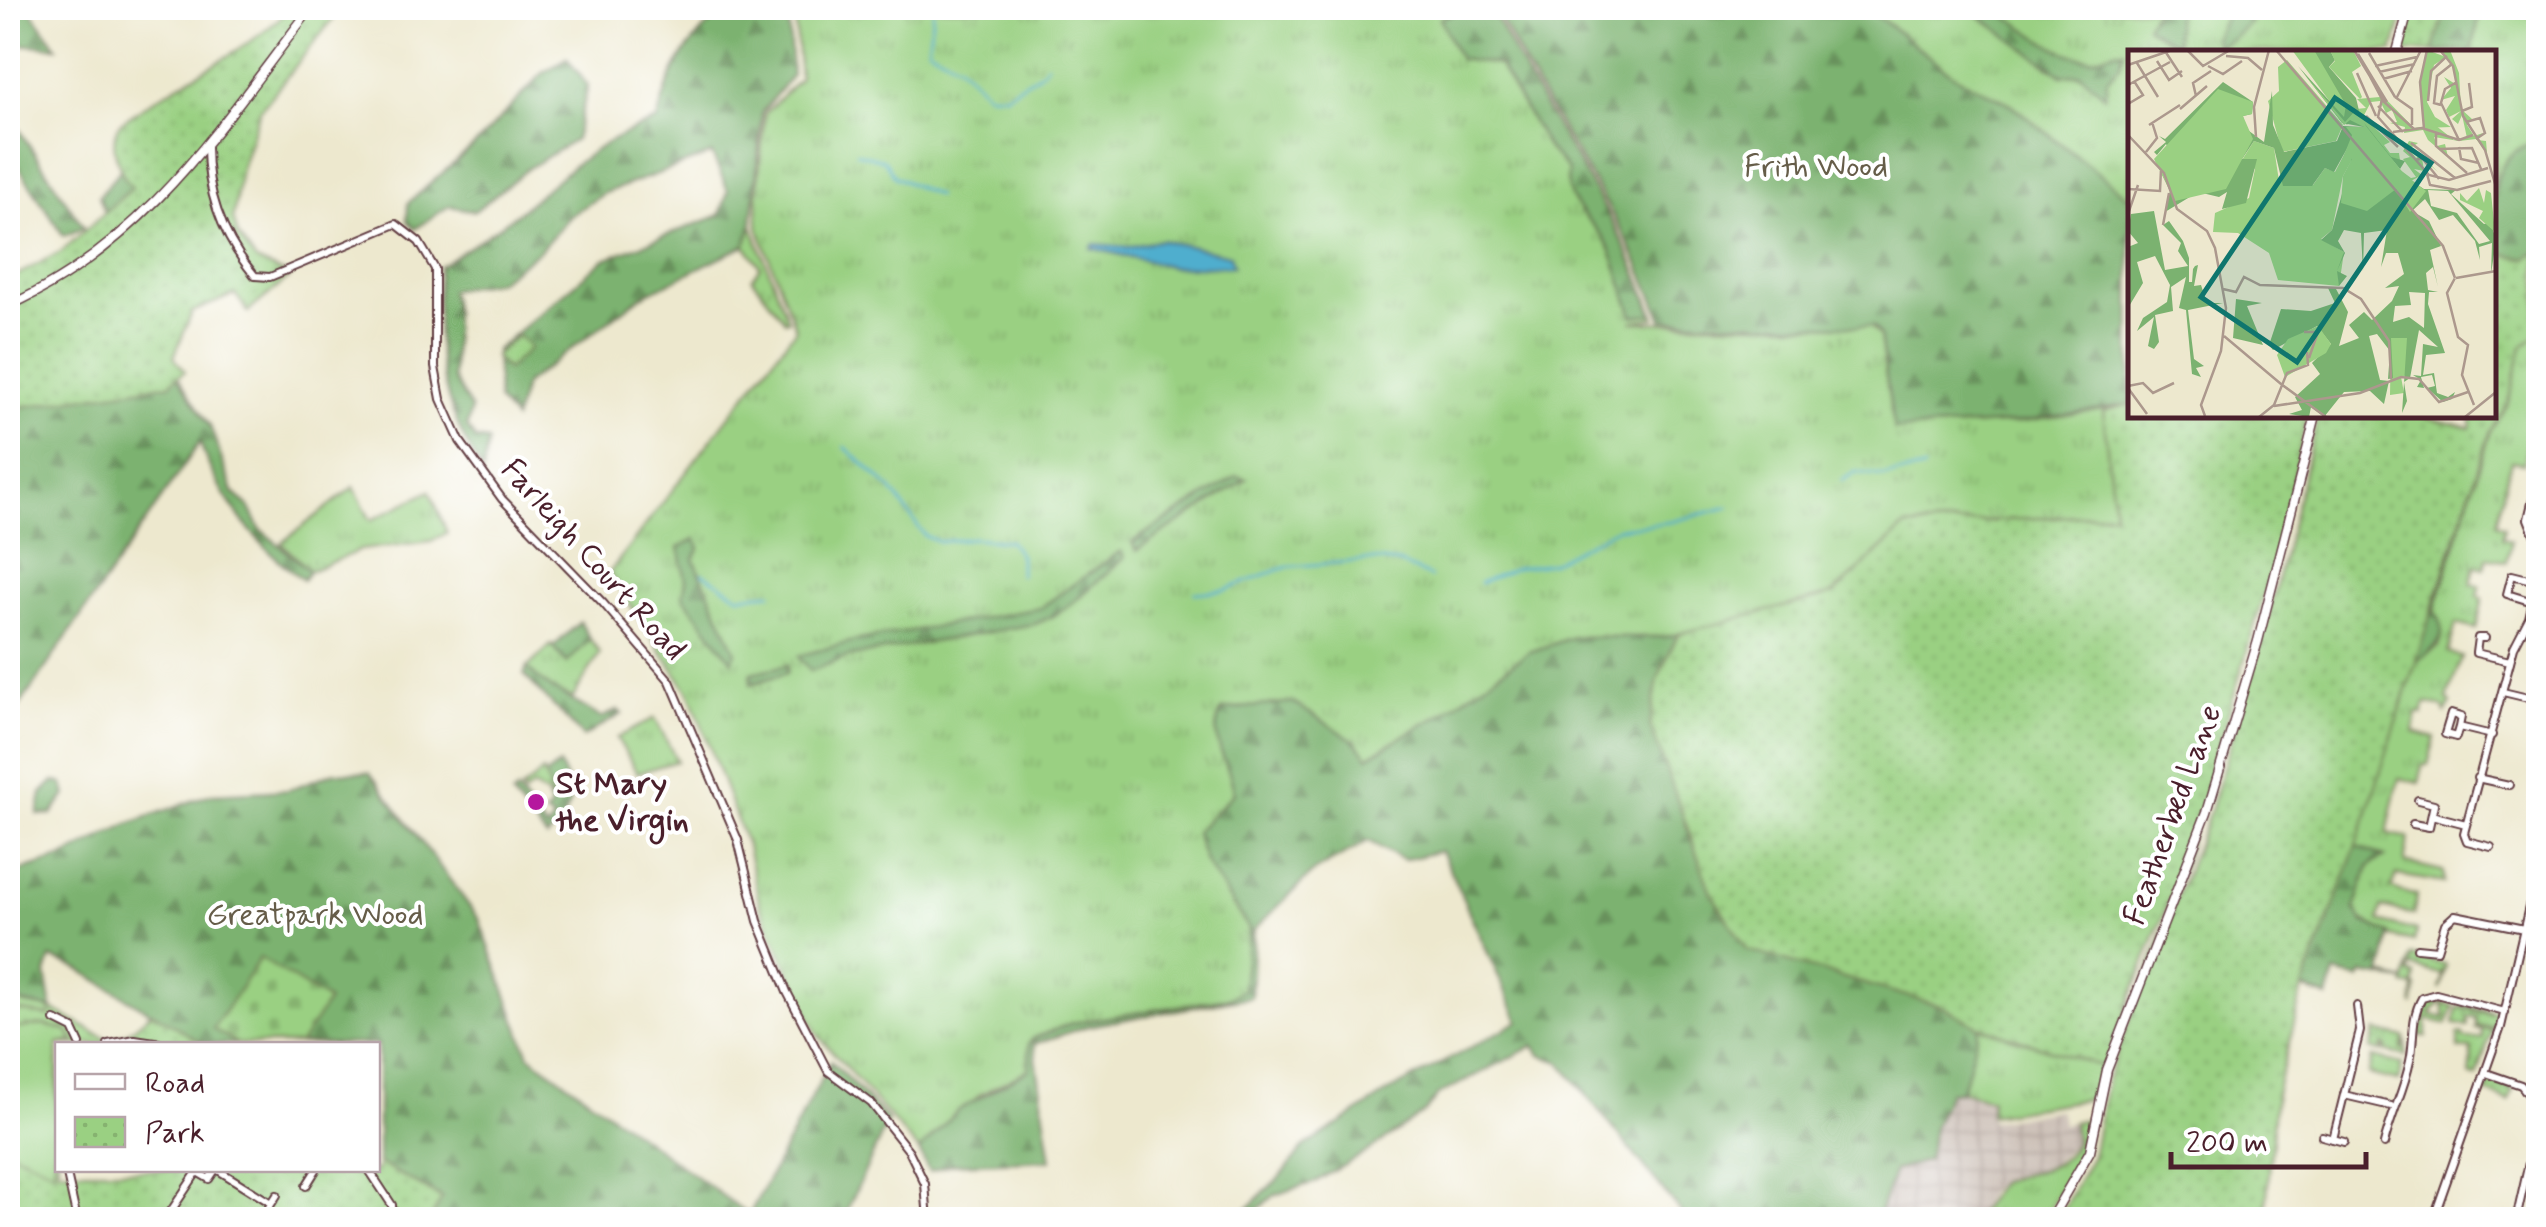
<svg xmlns="http://www.w3.org/2000/svg" width="2546" height="1227" font-family="Mynerve,sans-serif">
<style>
.industrial{fill:url(#industrial-grid)}
.grass{fill:url(#grass-tufts);stroke:#727856;stroke-width:2.5}
.forest{fill:url(#forest-firs);stroke:#62684e;stroke-width:2.5}
.cemetery{fill:url(#cemetery-stones);stroke:#727856;stroke-width:2.5}
.park{fill:url(#park-dots);stroke:#727856;stroke-width:2.5}
.pitch{fill:#9ad082;stroke:#727856;stroke-width:2.5}
.water{fill:#50aece;stroke:#4d667c;stroke-width:2.5}
.lines{fill:none;stroke-linecap:round;stroke-linejoin:round}
.stream{stroke:#50aece;stroke-width:2.5}
.street-casing{stroke:#623d43;stroke-width:10}
.secondary-casing{stroke:#623d43;stroke-width:11}
.street{stroke:#fff;stroke-width:6}
.secondary{stroke:#fff;stroke-width:8}
.poi-dot{fill:#b5179e;stroke:#fff;stroke-width:4}
.labels{text-anchor:middle;dominant-baseline:central;stroke-width:8;stroke-linejoin:round;paint-order:stroke}
.park-label{font-size:32px;fill:#665d49;stroke:#fff}
.street-label{font-size:32px;fill:#4a1f2b;stroke:#fff}
.poi-label{font-size:32px;font-weight:bold;fill:#4a1f2b;stroke:#fff;text-anchor:start}
.inset-road{fill:none;stroke:#ac988d;stroke-width:2.5}
.view{fill:#0f766e;fill-opacity:0.15;stroke:#0f766e;stroke-width:5}
.inset-edge{fill:none;stroke:#4a1f2b;stroke-width:5}
</style>
<defs>
<pattern id="industrial-grid" width="8" height="8" patternUnits="userSpaceOnUse" patternTransform="scale(2.5)"><rect width="8" height="8" fill="#cec2b9"/><path d="M0 4h8M4 0v8" fill="none" stroke="#b2a69f"/></pattern>
<pattern id="grass-tufts" width="24" height="20" patternUnits="userSpaceOnUse" patternTransform="scale(2.5)"><rect width="24" height="20" fill="#9ad082"/><path d="M3 7l-1-3M5 7V3M7 7l1-3M15 17l-1-3M17 17v-4M19 17l1-3" fill="none" stroke="#86b270"/></pattern>
<pattern id="forest-firs" width="22" height="20" patternUnits="userSpaceOnUse" patternTransform="scale(2.5)"><rect width="22" height="20" fill="#7bb270"/><path d="M5 1l3.5 6h-7zM16 11l3.5 6h-7z" fill="#67905c"/></pattern>
<pattern id="cemetery-stones" width="16" height="16" patternUnits="userSpaceOnUse" patternTransform="scale(2.5)"><rect width="16" height="16" fill="#9ad082"/><path d="M2 7V4a2 2 0 0 1 4 0v3zM10 15v-3a2 2 0 0 1 4 0v3z" fill="#86b270"/></pattern>
<pattern id="park-dots" width="8" height="8" patternUnits="userSpaceOnUse" patternTransform="scale(2.5)"><rect width="8" height="8" fill="#9ad082"/><path d="M2 2h.1M6 6h.1" fill="none" stroke="#86b270" stroke-width="1.8" stroke-linecap="round"/></pattern>
</defs>
<rect width="100%" height="100%" fill="#fff"/>
<filter id="ink" filterUnits="userSpaceOnUse"><feTurbulence type="fractalNoise" baseFrequency=".01" numOctaves="2"/><feDisplacementMap in="SourceGraphic" scale="20" xChannelSelector="R" yChannelSelector="G"/><feConvolveMatrix kernelMatrix="1 2 1 2 8 2 1 2 1" color-interpolation-filters="sRGB"/></filter>
<filter id="wash" filterUnits="userSpaceOnUse"><feTurbulence type="fractalNoise" baseFrequency=".0048" numOctaves="4" result="noise"/><feDisplacementMap in="SourceGraphic" scale="40" xChannelSelector="R" yChannelSelector="G"/><feGaussianBlur stdDeviation="2.25" result="paint"/><feColorMatrix in="noise" values="0 0 0 0 0 0 0 0 0 0 0 0 0 0 0 0 0 1.4 0 .05"/><feComposite in="paint" operator="in"/></filter>
<g filter="url(#wash)">
<rect width="100%" height="100%" fill="#ede8ce"/>
<!-- industrial -->
<polygon class="industrial" points="1962,1091 1991,1099 1990,1121 2059,1110 2063,1125 2073,1122 2075,1143 2048,1169 2008,1179 1990,1190 1974,1219 1877,1220 1894,1171 1932,1129 1950,1092"/>
<!-- grass -->
<g class="grass">
<path d="M 794,8 L 1492,8 C 1540,115 1617,207 1655,318 L 1631,322 L 1870,326 L 1880,336 L 1894,430 L 2017,423 L 2131,404 L 2114,513 L 1905,527 L 1836,592 L 1820,600 L 1666,637 L 1573,637 L 1529,652 L 1446,711 L 1367,757 C 1335,717 1273,700 1223,710 C 1204,736 1232,765 1234,793 L 1195,832 L 1205,862 L 1249,929 L 1243,990 L 1229,998 L 1072,1023 L 1034,1038 L 1029,1043 L 1029,1069 L 981,1094 L 919,1151 L 817,1034 L 760,906 L 747,847 L 690,694 L 609,573 L 796,329 L 758,228 L 757,193 L 765,113 L 800,78 Z"/>
<polygon points="1867,8 2406,8 2393,52 2131,52 2131,199 2009,103 1953,75"/>
<polygon points="2446,8 2538,8 2538,242 2494,252 2494,52 2433,52"/>
<polygon points="752,226 788,320 785,321 752,278 760,266 745,245"/>
<polygon points="2538,335 2534,424 2529,424 2524,463 2511,461 2496,523 2504,526 2502,537 2511,540 2506,562 2487,557 2484,568 2475,566 2471,584 2480,586 2478,596 2483,598 2476,629 2456,624 2448,653 2462,657 2447,699 2451,703 2445,713 2442,707 2426,703 2423,714 2417,713 2414,732 2435,738 2428,765 2423,765 2419,783 2399,778 2387,833 2409,838 2404,862 2443,871 2444,883 2397,875 2391,889 2416,895 2414,915 2382,907 2379,921 2416,931 2414,942 2391,937 2359,918 2355,907 2369,866 2381,856 2356,846 2416,660 2439,647 2442,631 2435,612 2489,433 2507,405 2523,346"/>
<polygon points="354,487 371,520 430,491 447,533 431,541 361,550 310,571 281,543"/>
<polygon points="590,639 600,653 573,698 547,689 527,668 551,645 567,663"/>
<polygon points="655,718 677,761 637,773 617,738"/>
<polygon points="2412,956 2446,965 2440,990 2443,969 2441,974 2411,967 2409,974 2416,976 2414,985 2417,987 2413,1006 2415,987 2404,985"/>
<polygon points="8,990 22,1003 52,1009 50,1017 8,1009"/>
<polygon points="2429,1002 2441,1002 2431,1014 2445,1018 2443,1003 2454,1006 2447,1024 2427,1019 2427,1037 2418,1035"/>
<polygon points="2461,1004 2497,1013 2493,1027 2477,1026 2476,1017 2468,1017 2468,1026 2454,1024 2458,1007 2491,1014"/>
<polygon points="1978,1026 2104,1067 2088,1099 1990,1115 1991,1099 1962,1091"/>
<polygon points="2474,1028 2492,1029 2477,1077 2470,1076 2472,1049 2458,1049 2458,1034 2463,1034 2464,1039 2482,1039 2482,1031"/>
<polygon points="2376,1031 2405,1038 2401,1051 2406,1040 2406,1056 2383,1051 2387,1047 2383,1045 2381,1051 2371,1049"/>
<polygon points="2373,1057 2402,1064 2398,1081 2368,1074"/>
<polygon points="2493,1078 2514,1085 2498,1082 2513,1089 2509,1101 2486,1092 2481,1098"/>
<path d="M 2090,1118 L 2084,1151 L 2043,1219 L 1974,1219 L 1999,1183 C 2026,1170 2059,1175 2075,1143 L 2073,1122 Z"/>
</g>
<!-- forest -->
<g class="forest">
<polygon points="8,8 29,8 57,47 14,44 8,52"/>
<path d="M 725,8 L 788,8 L 792,75 L 762,112 L 752,226 L 745,245 L 640,297 L 525,384 L 514,420 L 498,401 L 496,350 L 604,259 L 720,215 L 728,191 L 712,154 L 605,193 L 571,215 L 540,250 L 498,281 L 450,290 L 454,313 L 453,378 L 471,409 L 467,427 L 475,439 L 488,441 L 483,472 C 438,402 434,348 439,267 C 469,246 501,228 528,204 C 576,163 595,143 657,121 C 671,65 684,48 725,8 Z"/>
<path d="M 1466,8 L 1492,8 C 1539,113 1616,205 1653,314 L 1633,316 C 1625,294 1619,270 1610,249 C 1598,220 1561,208 1568,170 L 1548,149 L 1499,65 L 1459,59 L 1440,18 Z"/>
<path d="M 1496,8 L 1867,8 L 1953,75 L 2009,103 L 2130,198 L 2131,404 L 2017,423 L 1894,430 L 1880,336 L 1874,327 L 1662,320 C 1622,209 1544,115 1496,8 Z"/>
<path d="M 1968,8 C 2015,7 2035,46 2080,57 C 2099,62 2108,49 2124,50 L 2120,65 L 2107,79 L 2105,96 L 2081,74 L 2062,75 Z"/>
<polygon points="2156,8 2176,8 2176,44 2146,26"/>
<polygon points="2229,8 2238,8 2238,13 2251,22 2233,39 2217,46 2214,39"/>
<polygon points="2446,8 2481,8 2472,52 2433,52"/>
<polygon points="567,58 588,86 575,140 527,169 475,211 449,206 415,229 407,220 408,203 478,142 542,74"/>
<polygon points="8,113 84,228 64,236 61,232 8,151"/>
<path d="M 2538,141 L 2538,251 L 2527,259 L 2494,252 C 2494,207 2484,155 2538,141 Z"/>
<polygon points="120,170 132,188 105,212 99,196"/>
<path d="M 2494,257 L 2538,335 L 2523,346 L 2507,405 L 2489,433 L 2435,611 C 2451,636 2437,649 2416,661 L 2356,846 L 2385,857 L 2369,866 L 2355,908 L 2363,922 L 2390,934 L 2382,975 L 2405,981 L 2362,974 L 2360,979 L 2335,973 L 2328,998 L 2303,988 L 2327,917 L 2418,415 L 2471,428 L 2473,415 L 2494,415 Z"/>
<path d="M 192,312 L 170,365 L 168,383 L 178,377 L 210,426 L 233,492 L 250,508 L 260,529 L 310,571 L 303,580 C 258,547 216,495 200,442 L 8,723 L 8,408 L 49,403 Z"/>
<polygon points="1237,476 1246,479 1136,551 1132,542"/>
<path d="M 2114,513 L 2185,780 L 2206,783 L 2184,862 L 2104,1067 L 1979,1027 L 1962,1091 L 1949,1092 L 1933,1128 L 1928,1160 L 1894,1171 L 1877,1219 L 1686,1219 L 1560,1062 L 1540,1055 L 1534,1046 L 1438,1095 L 1425,1112 L 1367,1152 L 1315,1182 L 1275,1195 L 1246,1219 L 1237,1219 L 1282,1175 L 1303,1148 L 1387,1093 L 1519,1021 L 1441,851 L 1403,860 L 1368,841 L 1312,873 L 1254,930 L 1251,997 L 1088,1026 L 1034,1044 L 1051,1160 L 951,1164 L 929,1172 L 919,1151 L 957,1111 L 1029,1069 L 1029,1043 L 1034,1038 L 1072,1023 L 1229,998 L 1243,990 L 1249,929 L 1205,862 L 1195,832 L 1234,793 C 1232,765 1204,736 1223,710 L 1292,702 L 1355,741 L 1368,757 L 1446,711 L 1529,652 L 1573,637 L 1666,637 L 1820,600 L 1836,592 L 1905,527 Z"/>
<polygon points="695,539 700,547 694,559 736,652 732,661 683,596 686,580 679,548"/>
<path d="M 1121,551 L 1124,558 C 1095,581 1070,612 1035,624 L 847,657 L 811,671 L 798,656 L 854,641 L 1040,608 Z"/>
<polygon points="580,622 590,639 567,663 553,647"/>
<polygon points="788,665 787,673 751,684 751,673"/>
<path d="M 527,668 C 549,691 575,700 601,718 L 618,710 L 622,714 L 583,737 L 524,675 Z"/>
<path d="M 559,765 C 577,797 572,812 547,838 L 512,796 L 517,791 L 547,830 L 553,819 L 545,814 L 551,808 L 540,779 Z"/>
<polygon points="334,772 370,773 479,919 529,1055 749,1215 831,1061 888,1121 843,1219 431,1219 442,1197 378,1163 378,1044 203,1044 77,968 51,958 46,974 52,1009 22,1003 8,989 8,875 61,858 128,824 211,794 288,790"/>
<polygon points="54,781 63,784 66,795 52,814 38,815 42,793"/>
</g>
<!-- cemetery -->
<g class="cemetery">
<polygon points="543,772 555,801 533,787 524,794 521,790"/>
<polygon points="260,958 328,1001 300,1044 238,1044 213,1029"/>
</g>
<!-- park -->
<g class="park">
<path d="M 289,8 L 342,8 L 260,110 L 241,169 L 233,218 L 238,236 L 256,261 L 291,276 L 248,312 L 235,294 L 192,312 L 174,357 L 185,371 L 169,384 L 15,408 L 12,380 L 8,380 L 8,280 L 62,251 L 132,188 C 120,173 107,143 119,125 C 124,119 132,116 138,111 C 184,76 255,49 289,8 Z"/>
<polygon points="2413,8 2446,8 2433,52 2401,52"/>
<polygon points="2538,251 2538,335 2523,346 2507,405 2489,433 2356,848 2303,988 2276,1094 2265,1219 2057,1220 2092,1156 2107,1079 2209,813 2265,631 2318,415 2418,415 2471,428 2473,415 2494,415 2494,252 2527,259"/>
<polygon points="2131,404 2131,415 2307,415 2276,554 2184,862 2104,1067 1978,1026 1941,1006 1747,950 1711,893 1650,725 1658,678 1678,634 1833,594 1905,527 2114,513 2103,411"/>
<polygon points="8,1009 49,1016 52,1009 109,1040 127,1033 152,1012 204,1044 58,1044 58,1170 378,1170 378,1163 442,1198 431,1219 8,1219"/>
</g>
<!-- pitch -->
<g class="pitch">
<polygon points="518,335 530,348 507,370 494,356"/>
<polygon points="42,1025 66,1030 74,1041 58,1044 54,1171 8,1150 8,1043 15,1037 11,1029"/>
</g>
<!-- water -->
<polygon class="water" points="1161,240 1230,255 1233,266 1173,267 1091,248 1094,244 1128,247"/>
<g class="lines">
<!-- stream -->
<g class="stream">
<path d="M 933,12 L 928,48 L 959,65 L 988,94 L 1006,95 C 1019,82 1037,81 1047,64"/>
<polyline points="856,153 884,160 895,177 937,196"/>
<polyline points="845,447 890,488 925,536 939,542 973,538 1009,541 1020,556 1020,575"/>
<polyline points="1842,481 1855,472 1884,476 1924,469"/>
<polyline points="703,573 739,596 772,593"/>
<polyline points="1480,583 1516,568 1551,563 1617,528 1670,522 1729,507"/>
<polyline points="1195,593 1225,590 1285,567 1373,560 1398,563 1431,577"/>
</g>
</g>
</g>
<g filter="url(#ink)">
<g class="lines">
<!-- street casing -->
<g class="street-casing">
<g id="street">
<path d="M 207,147 C 207,195 224,239 255,276 L 270,277 L 396,224 L 419,242 L 435,269 L 435,367 L 441,399 L 460,441 L 502,499 L 603,603 L 670,681 L 738,840 L 758,921 L 787,992 L 828,1071 L 871,1103 L 909,1151 L 925,1184 L 928,1220"/>
<polyline points="2535,430 2538,431"/>
<polyline points="2538,479 2528,519 2538,544"/>
<polyline points="2528,579 2512,575 2507,594 2533,602"/>
<polyline points="2485,638 2478,638 2476,653 2510,661"/>
<polyline points="2503,692 2528,698"/>
<polyline points="2459,727 2456,737 2445,734 2451,714 2461,717 2459,727 2492,735"/>
<polyline points="2477,778 2509,785"/>
<polyline points="2435,816 2466,824"/>
<polyline points="2413,824 2429,827 2434,804 2418,800"/>
<polyline points="2491,847 2467,841 2464,833 2514,647 2529,618 2538,579"/>
<polyline points="2417,948 2437,950 2445,924 2455,915 2524,929"/>
<polyline points="55,1020 73,1029 80,1044"/>
<polyline points="108,1044 135,1039 168,1044"/>
<polyline points="2486,1073 2521,1085 2538,1107"/>
<polyline points="2528,1091 2538,1072"/>
<polyline points="2344,1095 2391,1106"/>
<polyline points="2322,1136 2344,1142"/>
<polyline points="2333,1139 2360,1031 2357,1006"/>
<path d="M 2384,1144 C 2391,1114 2404,1091 2410,1061 C 2415,1039 2410,1019 2422,998 L 2436,994 L 2505,1012"/>
<polyline points="66,1170 77,1220"/>
<polyline points="218,1170 271,1203"/>
<polyline points="369,1170 392,1205 393,1220"/>
<polyline points="197,1172 209,1179 215,1170"/>
<polyline points="306,1186 316,1170"/>
<polyline points="266,1212 277,1195"/>
<polyline points="165,1220 197,1172 193,1170"/>
<polyline points="2433,1220 2501,1027 2538,868"/>
<polyline points="2516,1220 2538,1123"/>
</g>
</g>
<!-- secondary casing -->
<g class="secondary-casing">
<g id="secondary">
<polyline points="2397,52 2409,8"/>
<path d="M 8,306 C 146,245 223,122 311,8"/>
<polyline points="2050,1220 2090,1151 2107,1070 2207,812 2258,641 2316,415"/>
</g>
</g>
<!-- street -->
<use href="#street" class="street"/>
<!-- secondary -->
<use href="#secondary" class="secondary"/>
</g>
</g>
<!-- markers -->
<circle class="poi-dot" cx="536" cy="802" r="10"/>
<g class="labels">
<!-- park labels -->
<g class="park-label">
<text x="1816" y="167">Frith Wood</text>
<text x="315" y="915">Greatpark Wood</text>
</g>
<!-- street labels -->
<g class="street-label">
<text transform="translate(593 560) rotate(48)">Farleigh Court Road</text>
<text transform="translate(2173 815) rotate(-70)">Featherbed Lane</text>
</g>
<!-- poi labels -->
<g class="poi-label">
<text x="556" y="784">St Mary<tspan x="556" dy="37">the Virgin</tspan></text>
</g>
</g>
<!-- overview -->
<g transform="translate(2128 50)">
<rect width="368" height="368" fill="#ede8ce"/>
<path d="M 164,0 L 187,0 L 199,15 L 226,64 L 219,75 ZM 310,0 L 322,0 L 331,23 L 333,59 L 344,69 L 339,75 L 346,86 L 355,83 L 349,90 L 358,91 L 359,103 L 348,89 L 331,91 L 306,87 L 309,96 L 317,94 L 320,107 L 300,90 L 295,80 L 276,83 L 277,77 L 262,73 L 269,72 L 264,60 L 258,63 L 252,51 L 243,52 L 235,67 L 262,92 L 256,95 L 262,103 L 271,103 L 272,110 L 263,109 L 271,119 L 283,128 L 288,127 L 275,109 L 282,107 L 275,101 L 281,91 L 290,93 L 281,99 L 288,108 L 293,105 L 310,122 L 294,108 L 296,121 L 286,119 L 294,125 L 281,132 L 293,140 L 273,140 L 220,78 L 261,118 L 228,59 L 238,58 L 229,49 L 252,47 L 249,40 L 286,78 L 307,75 L 326,90 L 339,88 L 334,65 L 330,74 L 324,69 L 333,61 L 321,67 L 318,60 L 327,46 L 313,50 L 323,38 L 316,27 L 329,35 L 324,14 L 309,27 L 323,13 ZM 159,10 L 215,75 L 208,91 L 154,102 L 140,51 L 151,41 L 150,17 ZM 126,91 L 146,98 L 151,131 L 185,135 L 197,118 L 207,122 L 221,95 L 226,106 L 215,126 L 204,180 L 193,189 L 216,202 L 211,236 L 150,230 L 141,203 L 110,183 L 85,182 L 87,163 L 121,148 L 127,119 L 114,110 ZM 263,288 L 279,288 L 281,306 L 279,325 L 273,327 L 276,343 L 262,345 Z" fill="#9ad082"/>
<path d="M 186,0 L 202,0 L 207,10 L 201,17 L 228,48 L 233,69 L 263,107 L 277,111 L 272,119 L 239,80 L 249,105 L 255,109 L 254,103 L 262,117 L 261,119 L 230,85 L 241,102 L 232,93 L 228,96 L 238,113 L 240,108 L 249,117 L 248,110 L 262,130 L 261,120 L 266,123 L 274,140 L 293,141 L 274,125 L 296,139 L 328,140 L 323,144 L 356,174 L 363,172 L 368,191 L 363,224 L 364,193 L 351,197 L 352,210 L 347,191 L 325,165 L 311,170 L 297,149 L 284,161 L 301,171 L 313,196 L 302,200 L 310,237 L 305,217 L 298,223 L 300,240 L 310,242 L 301,242 L 300,254 L 317,303 L 298,305 L 295,325 L 306,323 L 309,343 L 320,347 L 327,342 L 324,349 L 315,352 L 299,338 L 307,336 L 304,325 L 293,327 L 296,338 L 289,337 L 293,330 L 285,325 L 293,326 L 295,294 L 310,297 L 291,280 L 282,328 L 276,332 L 279,351 L 274,363 L 279,288 L 263,288 L 265,328 L 260,329 L 262,301 L 249,284 L 241,286 L 252,330 L 261,331 L 256,354 L 242,341 L 216,342 L 196,367 L 183,357 L 181,367 L 161,364 L 174,360 L 167,347 L 192,324 L 184,313 L 203,294 L 189,276 L 145,300 L 141,295 L 153,259 L 183,261 L 207,253 L 200,238 L 207,237 L 220,262 L 211,296 L 231,288 L 221,275 L 236,262 L 244,270 L 264,251 L 271,236 L 257,238 L 276,224 L 270,203 L 258,203 L 253,217 L 259,180 L 236,183 L 235,222 L 233,183 L 216,180 L 210,191 L 217,203 L 209,221 L 219,226 L 211,236 L 209,221 L 216,202 L 193,190 L 204,180 L 227,97 L 221,95 L 206,122 L 197,118 L 184,136 L 155,136 L 146,98 L 126,91 L 114,109 L 129,109 L 118,153 L 94,159 L 99,142 L 91,147 L 70,142 L 37,162 L 42,141 L 27,110 L 39,115 L 47,110 L 38,94 L 29,105 L 26,102 L 38,92 L 31,86 L 37,89 L 95,32 L 125,52 L 124,64 L 115,66 L 117,78 L 136,92 L 144,41 L 145,75 L 156,102 L 209,91 L 215,76 L 236,77 L 214,73 L 170,16 L 216,67 L 218,55 ZM 300,140 L 320,141 L 362,191 L 351,194 L 329,163 L 303,156 ZM 281,242 L 297,243 L 296,278 L 281,267 L 265,272 L 267,256 L 283,255 ZM 26,161 L 37,220 L 60,216 L 50,201 L 53,193 L 35,175 L 41,171 L 55,191 L 61,208 L 61,232 L 64,232 L 65,219 L 67,216 L 70,215 L 66,236 L 73,235 L 79,253 L 95,253 L 60,260 L 66,309 L 76,316 L 68,318 L 73,327 L 64,324 L 58,260 L 51,258 L 58,227 L 43,237 L 45,261 L 27,265 L 31,292 L 26,299 L 20,296 L 26,267 L 9,281 L 15,268 L 39,252 L 42,235 L 27,206 L 9,212 L 15,233 L 0,258 L 0,197 L 10,193 L 0,181 L 3,164 ZM 108,249 L 134,253 L 119,256 L 135,295 L 105,288 Z" fill="#7bb270" fill-rule="evenodd"/>
<path d="M 202,0 L 225,0 L 233,16 L 224,22 L 234,47 L 232,49 L 201,17 L 207,11 ZM 299,0 L 318,7 L 306,15 L 299,52 L 307,67 L 323,77 L 296,78 L 292,35 ZM 176,24 L 217,72 L 227,61 L 238,61 L 233,66 L 238,76 L 276,124 L 298,141 L 282,162 L 268,139 L 239,161 L 213,153 L 215,126 L 224,109 L 216,105 L 224,85 L 218,77 L 236,77 L 222,70 L 216,75 ZM 90,39 L 125,52 L 124,64 L 115,66 L 125,89 L 98,139 L 47,151 L 26,109 ZM 351,138 L 356,153 L 358,140 L 363,143 L 367,182 L 351,168 L 355,161 L 332,150 L 332,143 L 339,151 ZM 190,276 L 203,294 L 198,303 L 157,327 L 149,305 L 160,289 Z" fill="#9ad082"/>
<path class="inset-road" d="M 59,0 L 75,16 L 102,0M 148,0 L 315,196 L 327,228M 226,0 L 257,51M 312,0 L 325,16 L 335,66 L 357,100 L 368,137M 37,1 L 54,27M 241,3 L 267,47M 98,6 L 120,8 L 134,20M 29,11 L 41,30 L 54,21M 9,13 L 30,47M 0,15 L 44,0M 80,16 L 95,24 L 114,11M 247,16 L 289,7M 251,22 L 287,14M 229,23 L 248,66M 255,29 L 284,21M 329,32 L 317,39 L 313,53 L 331,90M 0,35 L 42,12M 68,46 L 65,33 L 83,21M 267,47 L 284,59 L 284,75M 269,47 L 293,0M 254,49 L 250,67 L 301,125 L 321,130 L 360,118M 300,51 L 303,21 L 319,6M 259,52 L 230,4 L 255,51 L 286,79M 0,54 L 15,45 L 6,31M 313,55 L 306,53 L 309,26 L 324,14M 250,56 L 275,82M 52,59 L 79,36M 334,61 L 344,57 L 341,33M 238,66 L 270,97M 338,72 L 352,68 L 357,83 L 348,89M 21,75 L 52,55M 296,79 L 292,32 L 299,0M 265,82 L 294,78 L 331,90 L 345,85M 308,83 L 308,96 L 339,123M 0,85 L 36,123 L 49,159 L 79,181 L 87,198 L 98,258 L 93,301 L 73,355 L 77,366M 128,87 L 126,57 L 141,0M 283,93 L 327,128M 331,97 L 333,109 L 351,113M 311,99 L 344,98 L 353,119M 18,102 L 29,88 L 24,72M 288,110 L 294,108 L 311,129M 299,124 L 302,135 L 329,140 L 363,131M 0,139 L 32,141 L 33,119M 0,164 L 10,135M 35,175 L 41,143M 327,228 L 319,243 L 330,287 L 340,295 L 334,325 L 346,355M 328,228 L 368,221M 95,239 L 108,242 L 116,227 L 132,235 L 215,238 L 233,249 L 261,291 L 263,329M 176,282 L 190,282 L 181,308M 96,286 L 153,334M 153,334 L 198,367M 0,336 L 15,333 L 25,343 L 46,333M 0,338 L 19,364M 146,356 L 232,343 L 273,327 L 291,329 L 311,352 L 340,342M 131,367 L 146,355 L 159,323 L 180,315 L 179,302M 337,367 L 368,342"/>
<path class="view" d="M 207,48 L 303,113 L 169,312 L 73,247 Z"/>
<rect width="368" height="368" class="inset-edge"/>
</g>
<!-- margin -->
<rect width="2546" height="1227" fill="none" stroke="#fff" stroke-width="40"/>
<!-- legend -->
<rect x="55" y="1042" width="325" height="130" fill="#ffffff" stroke="#b7a5aa" stroke-width="2.5"/>
<rect x="75" y="1074" width="50" height="15" fill="#ffffff" stroke="#b7a5aa" stroke-width="2.5"/>
<text x="145" y="1092" font-size="30" fill="#4a1f2b">Road</text>
<rect x="75" y="1117" width="50" height="30" fill="url(#park-dots)" stroke="#b7a5aa" stroke-width="2.5"/>
<text x="145" y="1142" font-size="30" fill="#4a1f2b">Park</text>
<!-- scale -->
<path d="M2171 1152v15h195v-15" fill="none" stroke="#4a1f2b" stroke-width="5"/>
<text x="2186" y="1152" font-size="30" fill="#4a1f2b" stroke="#ffffff" stroke-width="8" paint-order="stroke">200 m</text>
</svg>
